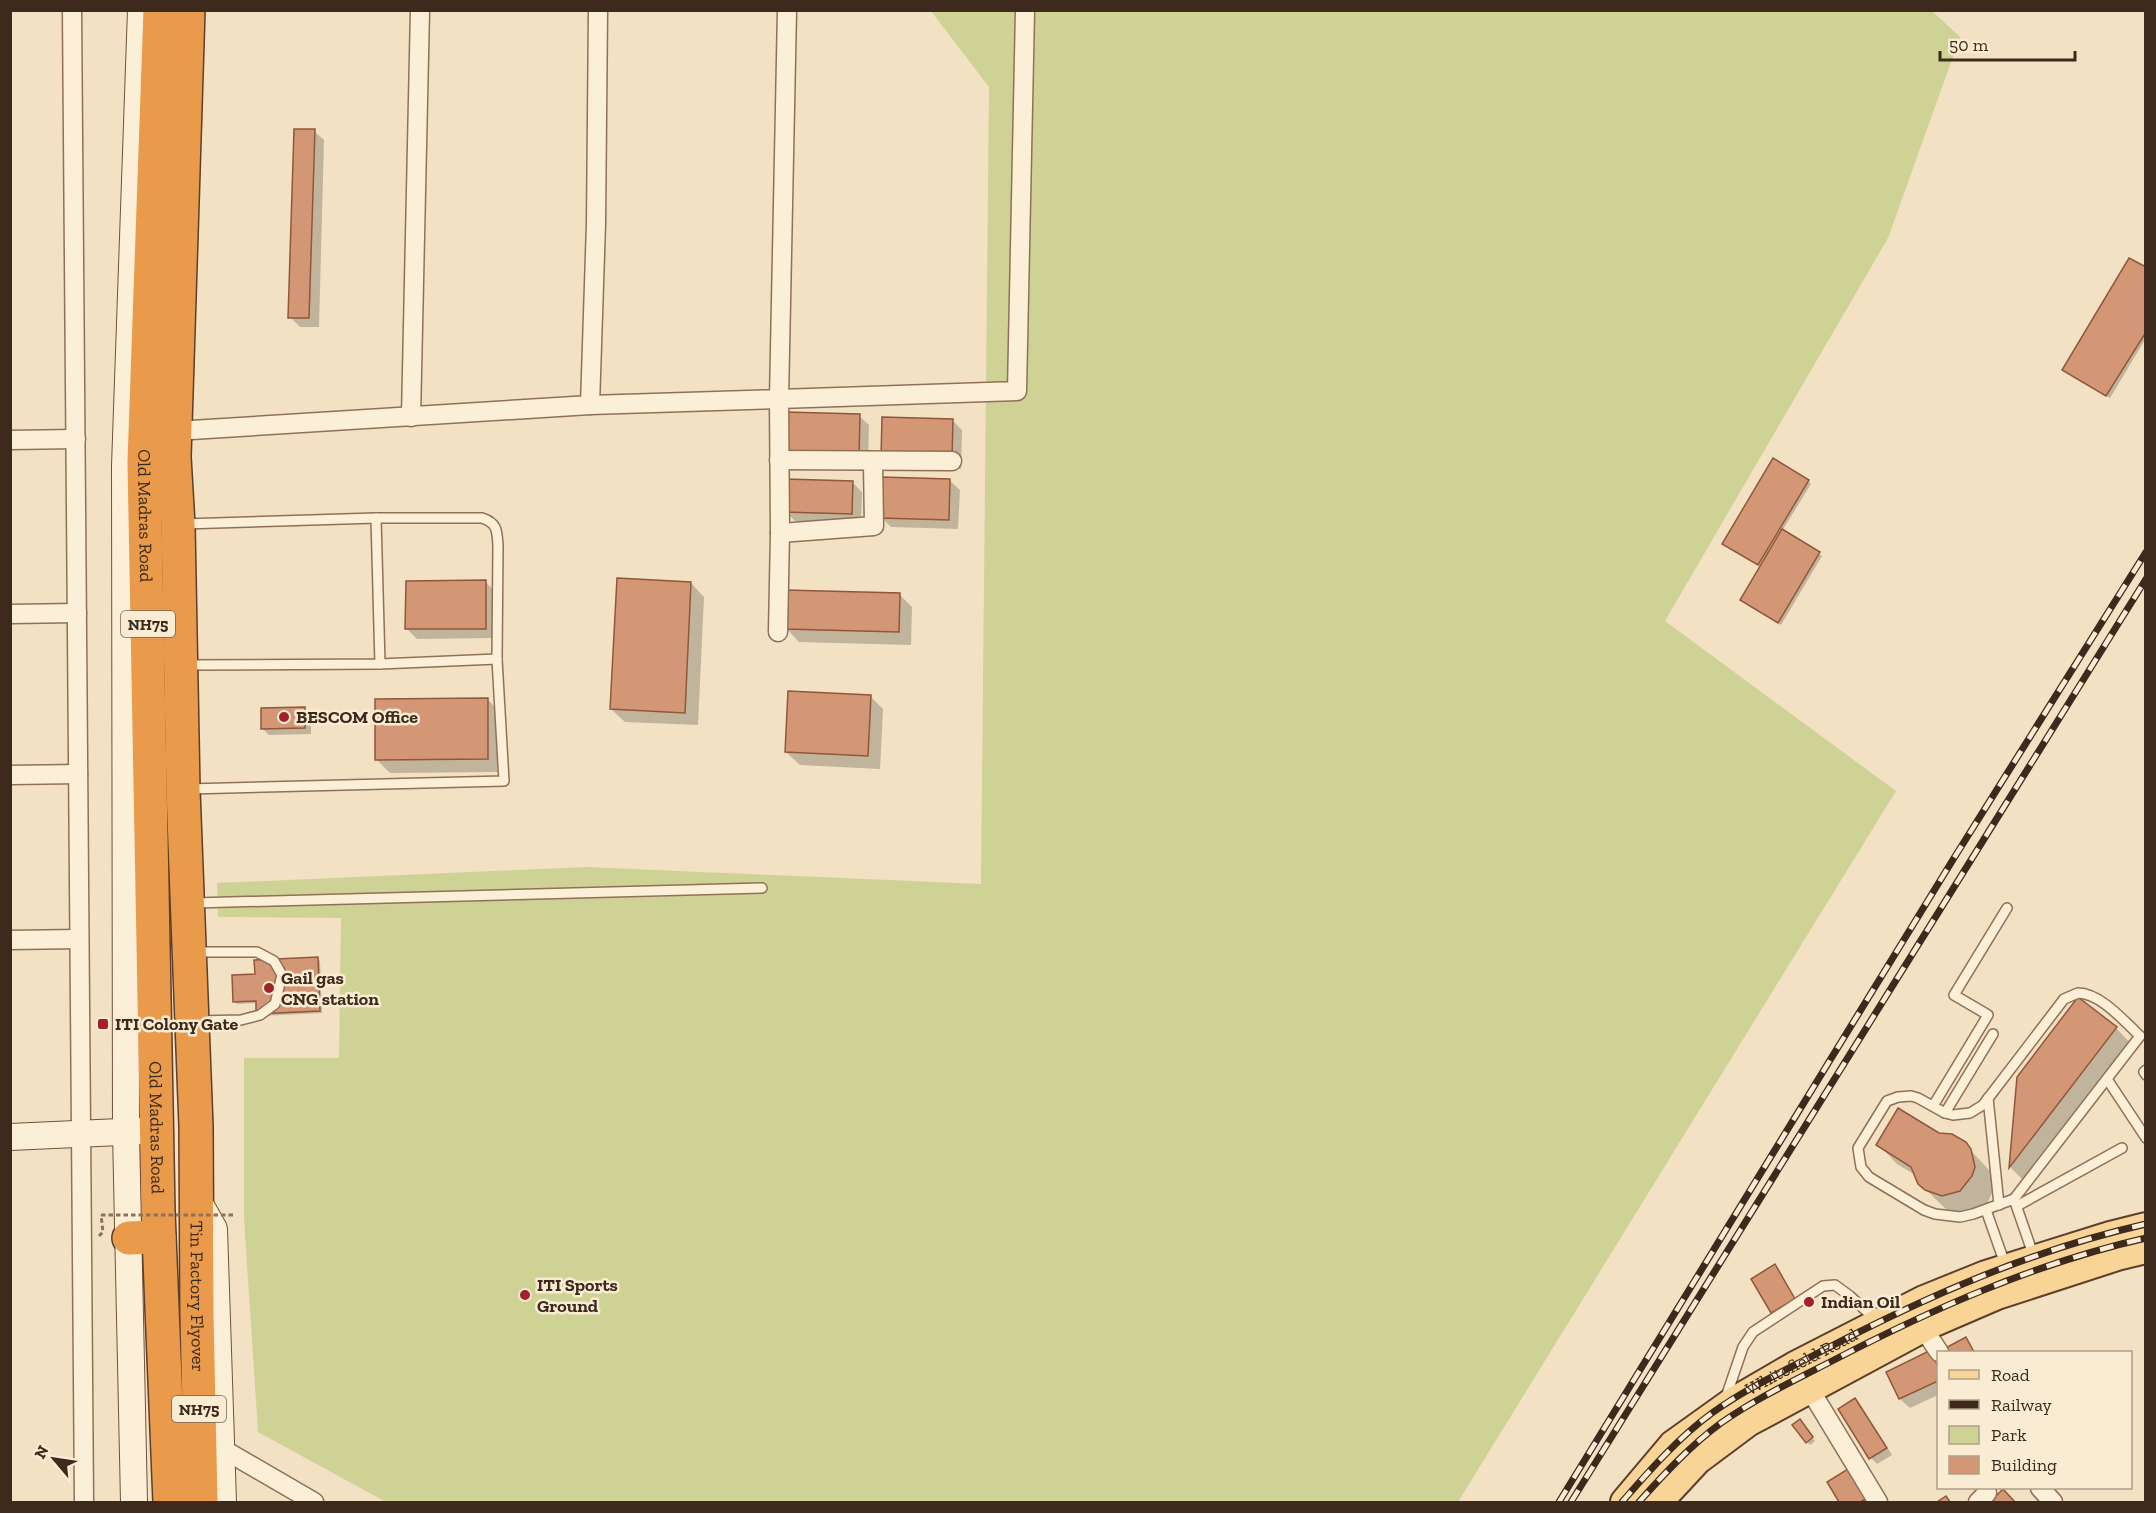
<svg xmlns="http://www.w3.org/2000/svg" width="2156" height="1513" font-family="'Zilla Slab',serif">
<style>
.green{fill:#ced295}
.shadow{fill:#0003}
.building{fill:#d49775;stroke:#90573b;stroke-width:1.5}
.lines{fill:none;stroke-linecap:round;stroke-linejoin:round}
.lane-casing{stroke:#8f7157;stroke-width:12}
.street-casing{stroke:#8f7157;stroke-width:21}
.secondary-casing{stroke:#70523a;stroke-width:28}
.primary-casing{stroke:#5c3f2c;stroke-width:32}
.highway-casing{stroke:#5c3f2c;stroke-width:36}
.path{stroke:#8f7157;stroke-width:3;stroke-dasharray:4.5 3;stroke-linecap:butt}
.lane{stroke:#fcefd7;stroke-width:9}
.street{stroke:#fcefd7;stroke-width:18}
.secondary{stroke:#fcefd7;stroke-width:26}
.primary{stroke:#f9d497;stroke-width:28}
.highway{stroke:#e99a4b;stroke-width:33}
.rail-casing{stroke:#3d2a1d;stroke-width:7}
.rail{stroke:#f9ecd3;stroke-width:4.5;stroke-dasharray:14;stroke-linecap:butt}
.path-bridge{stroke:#8f7157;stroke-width:3;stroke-dasharray:4.5 3;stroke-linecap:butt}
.poi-dot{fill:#a4212a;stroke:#f9ecd3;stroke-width:2}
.labels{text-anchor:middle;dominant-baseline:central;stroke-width:5;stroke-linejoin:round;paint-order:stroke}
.shield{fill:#f9ecd3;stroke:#756454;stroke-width:1.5}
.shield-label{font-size:16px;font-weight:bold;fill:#3d2a1d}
.street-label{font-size:18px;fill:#3d2a1d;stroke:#f9ecd3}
.poi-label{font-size:18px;font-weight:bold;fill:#3d2a1d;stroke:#f9ecd3;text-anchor:start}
</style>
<rect width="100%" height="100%" fill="#f2e1c3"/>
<!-- green -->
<polygon class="green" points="1931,10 1960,37 1888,238 1665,621 1896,791 1458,1502 386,1502 258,1432 244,1218 244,1058 339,1058 341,918 218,917 217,883 586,867 981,884 989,87 931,11"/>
<!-- shadow -->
<g class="shadow">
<polygon points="314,131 324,140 319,327 300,327 290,317"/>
<polygon points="2146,269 2146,338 2110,398 2067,372"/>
<polygon points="859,416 869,425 868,465 796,463"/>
<polygon points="952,420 962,430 961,469 892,467"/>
<polygon points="950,481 960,490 958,529 891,527 881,517"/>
<polygon points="1808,481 1811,484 1782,531 1822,556 1781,625 1742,600 1761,567 1726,546"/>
<polygon points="852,482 862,492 861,523 795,521 785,511"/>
<polygon points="485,582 495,591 495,638 417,639 407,629"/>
<polygon points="691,583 704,597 698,725 625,722 611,709"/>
<polygon points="899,594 912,607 911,645 799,642 786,628"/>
<polygon points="870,696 883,709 880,769 800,765 786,752"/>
<polygon points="488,700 501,713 501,772 390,773 376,759"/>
<polygon points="304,709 311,715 311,734 269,735 262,728"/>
<polygon points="317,958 320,961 322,1013 261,1016 258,1003 237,1004 234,1001 256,975"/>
<polygon points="2116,1028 2135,1048 2030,1187 2011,1168 2019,1077"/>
<polygon points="1938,1134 1959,1138 1990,1171 1994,1188 1987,1204 1980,1210 1954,1214 1947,1210 1919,1183 1917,1176 1897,1164 1878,1144"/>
<polygon points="1777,1269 1796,1302 1775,1315 1772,1312"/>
<polygon points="1965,1339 1975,1352 1943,1352"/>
<polygon points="1930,1352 1938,1360 1938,1363 1934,1362 1938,1370 1938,1395 1910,1408 1900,1399"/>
<polygon points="1855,1399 1861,1406 1892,1455 1877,1464 1871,1458"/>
<polygon points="1802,1424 1815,1441 1810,1445 1794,1426"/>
<polygon points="1848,1471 1869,1502 1841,1502 1829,1483"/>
</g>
<!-- building -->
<g class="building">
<polygon points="294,129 315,129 309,318 288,318"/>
<polygon points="2129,258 2146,267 2146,332 2106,396 2062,370"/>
<polygon points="785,412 860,414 859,456 784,453"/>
<polygon points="882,417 953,419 952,459 881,457"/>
<polygon points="1773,458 1809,480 1758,565 1722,544"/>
<polygon points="881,477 950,479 949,520 880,518"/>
<polygon points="785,479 853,481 852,514 783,512"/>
<polygon points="1782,529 1820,552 1778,623 1740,600"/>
<polygon points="617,578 691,582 685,713 610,709"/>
<polygon points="486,580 486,629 405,629 406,581"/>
<polygon points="785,590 900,593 899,632 784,629"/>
<polygon points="788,691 871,695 868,756 785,752"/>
<polygon points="488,698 488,759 375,760 375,699"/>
<polygon points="305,707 305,728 261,729 261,708"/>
<polygon points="318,957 320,1011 256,1014 256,1001 233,1002 232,975 255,974 254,960"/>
<polygon points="2078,997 2117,1027 2009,1168 2017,1077"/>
<polygon points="1898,1108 1939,1133 1952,1134 1966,1142 1971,1149 1975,1167 1972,1176 1960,1191 1942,1196 1925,1190 1918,1184 1911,1167 1876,1145"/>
<polygon points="1775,1264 1795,1299 1771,1313 1751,1279"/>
<polygon points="1966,1337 1974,1352 1941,1352 1940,1351"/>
<polygon points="1931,1350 1938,1367 1938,1381 1899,1399 1886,1372"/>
<polygon points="1855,1398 1887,1448 1869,1459 1838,1409"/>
<polygon points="1800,1419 1813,1437 1806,1443 1792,1425"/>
<polygon points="1848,1469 1866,1499 1860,1502 1839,1502 1827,1482"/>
<polygon points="2003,1489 2015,1502 1988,1502 1993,1499"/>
<polygon points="1946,1496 1950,1502 1937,1502"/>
</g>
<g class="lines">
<!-- lane casing -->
<g class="lane-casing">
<g id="lane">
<polyline points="376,518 380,664"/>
<path d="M 183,524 L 376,518 L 482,518 C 497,523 497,530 498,545 L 497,659 L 504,781 L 188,789"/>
<polyline points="185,665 380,664 497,659"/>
<polyline points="194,903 762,888"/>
<polyline points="195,952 257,952 274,961 282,975 275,1004 260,1015 241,1020 198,1021"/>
<path d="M 2078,993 C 2100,993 2124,1021 2140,1036 L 2014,1199 L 1973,1214 L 1960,1217 L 1935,1214 L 1924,1210 L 1869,1177 L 1861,1167 L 1858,1148 L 1887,1101 L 1898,1097 L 1911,1096 L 1918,1098 L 1945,1113 L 1953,1115 L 1970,1113 L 1983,1105 L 2064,999 Z"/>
<polyline points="2146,1070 2144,1072 2146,1075"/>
<polyline points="2107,1079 2146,1138"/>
<polyline points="1988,1098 1999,1205"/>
<polyline points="1933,1106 1988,1015 1954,995 2007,908"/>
<polyline points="1945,1113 1993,1034"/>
<polyline points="2015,1202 2034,1257"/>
<polyline points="2017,1206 2122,1148"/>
<polyline points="1986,1210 2005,1264"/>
<polyline points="1726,1397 1743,1347 1753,1332 1823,1286 1835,1285 1850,1296 1876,1320"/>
</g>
</g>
<!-- street casing -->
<g class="street-casing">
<g id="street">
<polyline points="72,10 84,1502"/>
<polyline points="590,405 779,399 787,10"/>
<polyline points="411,417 420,10"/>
<polyline points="175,431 590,405 596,224 598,10"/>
<polyline points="10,440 76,439"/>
<polyline points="779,460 952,461"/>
<polyline points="873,462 874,526 780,533 779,399 1017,391 1025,10"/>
<polyline points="10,614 77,613"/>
<polyline points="778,632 780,533"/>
<polyline points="10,775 78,774"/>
<polyline points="10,940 79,939"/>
<polyline points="1923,1328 1939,1352"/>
<polyline points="1809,1388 1878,1502"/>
<polyline points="221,1448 314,1502"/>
<polyline points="2040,1488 2053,1502"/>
<polyline points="1978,1502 1987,1493"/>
</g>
</g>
<!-- secondary casing -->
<g class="secondary-casing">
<g id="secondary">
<polyline points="10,1137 142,1131"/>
<polyline points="197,1199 214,1229 223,1502"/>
<polyline points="134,1502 126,1132 125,466 141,10"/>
</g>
</g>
<!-- primary casing -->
<g class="primary-casing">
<g id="primary">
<polyline points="1625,1502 1673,1445 1733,1402 1795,1366 1924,1300 1986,1275 2110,1236 2146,1227"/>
<polyline points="1658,1502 1697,1460 1748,1422 1932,1323 1997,1295 2117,1256 2146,1249"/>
</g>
</g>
<!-- highway casing -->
<g class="highway-casing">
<g id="highway">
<path id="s1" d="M 160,10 L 144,462 L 158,1211 L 170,1502"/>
<path id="s2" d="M 188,10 L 174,457 L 178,525 L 183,790 L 196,1126 L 197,1315 L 201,1502"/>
<polyline points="129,1238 159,1237"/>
</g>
</g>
<!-- path -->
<polyline class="path" points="99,1236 103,1232 101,1215"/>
<!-- lane -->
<use href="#lane" class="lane"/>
<!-- street -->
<use href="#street" class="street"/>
<!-- secondary -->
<use href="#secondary" class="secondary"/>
<!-- primary -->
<use href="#primary" class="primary"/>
<!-- highway -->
<use href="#highway" class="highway"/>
<!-- rail casing -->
<g class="rail-casing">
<g id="rail">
<polyline points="1559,1502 1954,858 2146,552"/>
<polyline points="1571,1502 2146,579"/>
<path id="s3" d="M 1622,1502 C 1649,1471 1679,1437 1712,1413 C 1745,1389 1784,1371 1820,1352 C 1923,1298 2031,1250 2146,1224"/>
<path d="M 1639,1502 C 1664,1474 1691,1445 1721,1423 C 1755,1399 1795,1380 1832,1361 C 1932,1309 2036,1263 2146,1238"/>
</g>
</g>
<!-- rail -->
<use href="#rail" class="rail"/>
<!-- path-bridge -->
<polyline class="path-bridge" points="101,1215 235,1215"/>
</g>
<!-- markers -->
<g class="poi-dot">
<circle cx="284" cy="717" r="6"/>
<circle cx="269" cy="988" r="6"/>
<rect x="97" y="1018" width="12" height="12" rx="3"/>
<circle cx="525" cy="1295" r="6"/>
<circle cx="1809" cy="1302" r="6"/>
</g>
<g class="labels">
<!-- shield labels -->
<g class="shield">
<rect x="121" y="611" width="54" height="26" rx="4.5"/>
<rect x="172" y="1396" width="54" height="26" rx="4.5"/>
</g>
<g class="shield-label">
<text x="148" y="624">NH75</text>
<text x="199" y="1409">NH75</text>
</g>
<!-- street labels -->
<g class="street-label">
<text stroke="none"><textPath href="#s1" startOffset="506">Old Madras Road</textPath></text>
<text stroke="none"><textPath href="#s1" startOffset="1118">Old Madras Road</textPath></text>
<text stroke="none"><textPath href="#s2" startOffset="1287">Tin Factory Flyover</textPath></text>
<text stroke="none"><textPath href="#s3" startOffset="230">Whitefield Road</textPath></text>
</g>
<!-- poi labels -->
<g class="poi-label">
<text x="296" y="717">BESCOM Office</text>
<text x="281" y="978">Gail gas<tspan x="281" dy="21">CNG station</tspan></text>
<text x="115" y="1024">ITI Colony Gate</text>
<text x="537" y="1285">ITI Sports<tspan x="537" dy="21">Ground</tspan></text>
<text x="1821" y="1302">Indian Oil</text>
</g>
</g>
<!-- border -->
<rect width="2156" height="1513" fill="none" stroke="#3d2a1d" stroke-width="24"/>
<!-- legend -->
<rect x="1937" y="1351" width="195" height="138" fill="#f9ecd3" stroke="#ae9e8a" stroke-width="1.5"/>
<rect x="1949" y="1370" width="30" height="9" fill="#f9d497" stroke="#ae9e8a" stroke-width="1.5"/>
<text x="1991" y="1381" font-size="18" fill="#3d2a1d">Road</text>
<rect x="1949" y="1400" width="30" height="9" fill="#3d2a1d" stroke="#ae9e8a" stroke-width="1.5"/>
<text x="1991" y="1411" font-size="18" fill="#3d2a1d">Railway</text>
<rect x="1949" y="1426" width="30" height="18" fill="#ced295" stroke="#ae9e8a" stroke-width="1.5"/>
<text x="1991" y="1441" font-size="18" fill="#3d2a1d">Park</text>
<rect x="1949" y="1456" width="30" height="18" fill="#d49775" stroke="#ae9e8a" stroke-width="1.5"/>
<text x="1991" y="1471" font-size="18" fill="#3d2a1d">Building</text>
<!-- north arrow -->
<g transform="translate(54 1459) rotate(299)" stroke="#f9ecd3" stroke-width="4.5" paint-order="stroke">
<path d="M0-4.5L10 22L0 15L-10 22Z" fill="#3d2a1d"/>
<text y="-9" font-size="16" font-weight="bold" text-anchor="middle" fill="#3d2a1d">N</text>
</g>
<!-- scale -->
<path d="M1940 51v9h135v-9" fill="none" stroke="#3d2a1d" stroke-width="3"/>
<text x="1949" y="51" font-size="18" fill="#3d2a1d" stroke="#f9ecd3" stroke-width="4.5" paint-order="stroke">50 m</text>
</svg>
